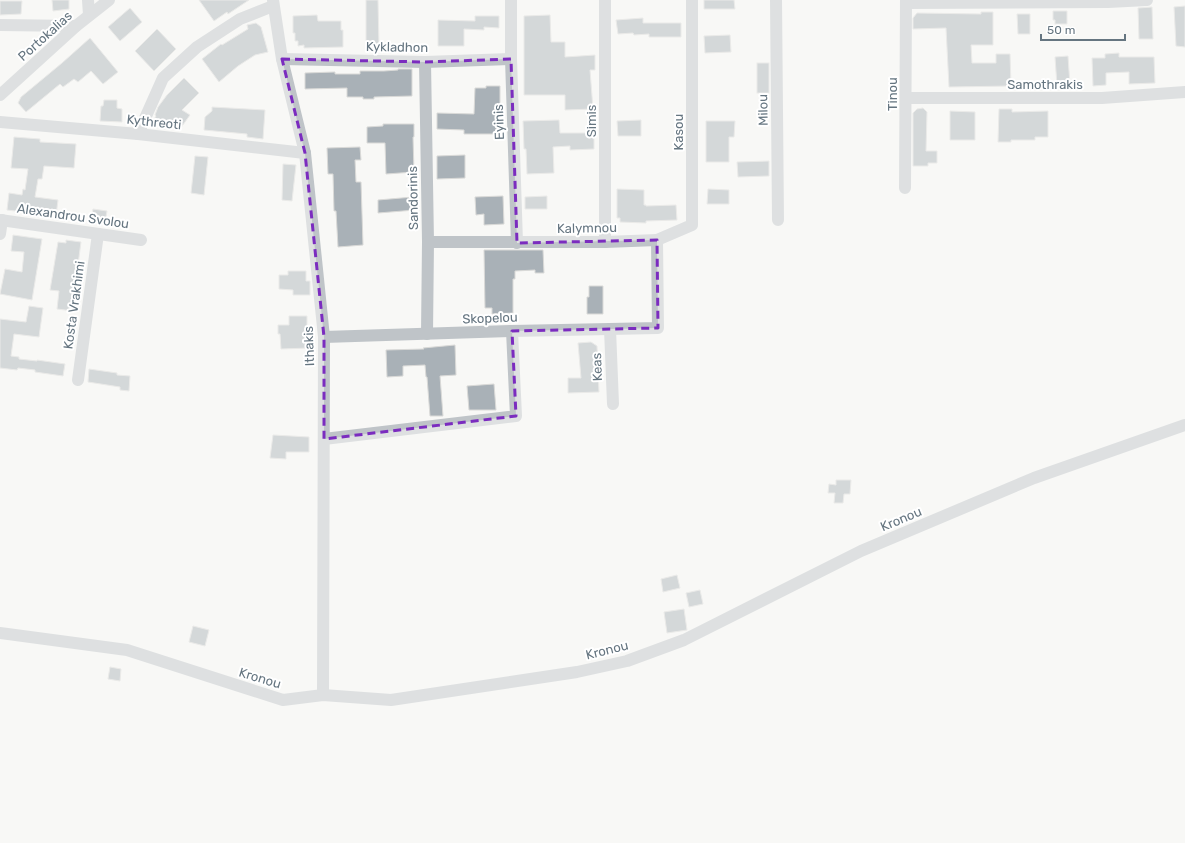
<svg xmlns="http://www.w3.org/2000/svg" width="1185" height="843" font-family="Rubik,sans-serif">
<style>
.building{fill:#a9b1b7;stroke:#dadad8}
.lines{fill:none;stroke-linecap:round;stroke-linejoin:round}
.street{stroke:#bfc4c8;stroke-width:12}
.marked{fill:none;stroke:#7b2cbf;stroke-width:3;stroke-dasharray:8 5;stroke-linejoin:round}
.labels{text-anchor:middle;dominant-baseline:central;stroke-width:4;stroke-linejoin:round;paint-order:stroke}
.street-label{font-size:13px;fill:#657580;stroke:#fff}
</style>
<rect width="100%" height="100%" fill="#f8f8f6"/>
<!-- building -->
<g class="building">
<polygon points="52,0 69,0 69,9 53,11"/>
<polygon points="199,0 249,0 228,14 227,12 214,21"/>
<polygon points="366,0 378,0 379,45 366,45"/>
<polygon points="704,0 734,0 735,9 704,9"/>
<polygon points="0,1 22,1 21,14 0,15"/>
<polygon points="1185,6 1185,47 1176,46 1174,7"/>
<polygon points="1152,7 1153,39 1139,39 1138,8"/>
<polygon points="130,8 142,22 120,41 108,27"/>
<polygon points="1053,11 1067,11 1067,24 1055,24 1055,20 1053,20"/>
<polygon points="981,12 993,12 993,45 971,45 972,63 996,63 996,54 1010,54 1011,86 949,87 946,28 913,29 913,18 917,13 981,14"/>
<polygon points="1017,14 1030,14 1030,34 1018,34"/>
<polygon points="317,15 318,21 341,21 341,30 343,30 343,47 304,48 304,45 298,46 298,41 295,41 295,33 293,33 293,16"/>
<polygon points="550,15 551,42 565,42 565,57 595,55 595,70 590,70 593,109 565,110 565,95 524,95 524,16"/>
<polygon points="475,16 499,16 499,28 484,27 484,30 464,29 464,46 438,46 438,20 475,21"/>
<polygon points="643,18 643,23 681,23 681,37 649,37 649,34 634,35 633,33 618,34 616,20"/>
<polygon points="256,23 261,27 268,52 255,55 238,66 219,82 202,59 221,44 222,45 248,29 247,25"/>
<polygon points="157,29 176,49 154,71 135,51"/>
<polygon points="730,35 731,52 705,53 704,36"/>
<polygon points="90,38 118,72 103,84 91,71 78,82 74,79 63,87 60,84 26,112 18,103 21,97 62,63"/>
<polygon points="1119,53 1119,57 1154,57 1155,83 1129,84 1129,72 1106,73 1106,85 1093,86 1092,58 1105,58 1105,54"/>
<polygon points="1068,56 1070,85 1057,86 1055,57"/>
<rect x="757" y="63" width="12" height="30"/>
<polygon points="398,69 412,69 412,96 374,97 374,99 363,99 363,97 347,97 347,88 305,89 305,73 335,72 335,74 360,74 360,71 384,71 398,70"/>
<polygon points="184,78 199,93 182,110 190,115 180,129 170,121 164,129 153,121 156,116 155,115 158,107 167,95"/>
<polygon points="486,86 500,86 500,110 502,110 501,134 464,134 464,130 437,129 437,113 474,114 475,88 486,88"/>
<polygon points="104,100 117,100 117,108 122,109 122,122 100,121 101,106 103,106"/>
<polygon points="212,107 265,110 263,139 247,137 247,134 204,130 205,117 212,111"/>
<polygon points="923,108 927,112 926,151 937,151 937,163 928,163 928,166 913,166 913,113 917,109"/>
<polygon points="999,109 1012,109 1012,112 1048,111 1048,137 1035,137 1035,140 1011,140 1011,142 998,142"/>
<polygon points="950,111 975,112 975,140 950,140"/>
<polygon points="559,120 560,133 594,133 594,149 570,150 570,146 553,147 554,173 527,174 526,149 524,149 523,121"/>
<polygon points="641,120 641,136 618,136 617,121"/>
<polygon points="706,121 735,121 734,137 729,137 729,162 706,162"/>
<polygon points="383,124 414,124 414,137 413,137 414,172 386,174 385,143 367,143 367,127 383,126"/>
<polygon points="14,137 40,139 40,142 76,144 74,168 44,166 42,179 38,179 35,197 58,200 56,216 7,210 9,193 22,195 23,189 25,190 28,169 11,168"/>
<polygon points="360,147 361,160 355,160 356,182 361,182 363,245 338,247 336,211 334,211 333,174 328,174 327,148"/>
<polygon points="465,155 465,178 437,179 437,156"/>
<polygon points="195,156 208,157 204,195 191,193"/>
<polygon points="769,161 769,176 738,177 737,162"/>
<polygon points="283,164 296,165 292,201 282,200"/>
<polygon points="617,189 644,190 644,205 646,205 646,206 676,205 677,220 646,221 646,223 620,222 620,218 617,218"/>
<polygon points="708,189 729,190 729,204 707,204"/>
<polygon points="503,196 504,224 484,225 484,214 476,215 475,197"/>
<polygon points="547,196 547,209 525,209 525,197"/>
<polygon points="413,197 415,210 378,213 378,200"/>
<polygon points="93,209 107,211 105,223 91,221"/>
<polygon points="13,235 42,239 32,300 0,294 5,269 22,272 24,252 11,251"/>
<polygon points="66,240 81,242 76,280 78,280 73,311 57,309 59,291 50,290 58,242 66,243"/>
<polygon points="484,250 543,250 544,273 535,273 535,270 515,271 515,279 513,279 513,313 492,314 492,308 485,308"/>
<polygon points="288,271 306,271 306,281 310,281 310,295 293,295 293,290 279,289 279,275 288,275"/>
<polygon points="589,286 603,286 603,314 587,314 587,297 589,297"/>
<polygon points="29,306 43,308 39,337 14,334 11,356 19,357 19,359 37,361 37,360 65,364 63,376 35,372 35,370 18,368 17,370 0,368 0,319 26,322"/>
<polygon points="289,316 307,316 307,334 309,333 309,348 281,349 280,334 278,334 278,325 289,325"/>
<polygon points="591,342 597,346 599,392 568,393 568,378 581,378 578,343"/>
<polygon points="455,345 456,375 440,376 443,416 430,416 427,377 426,377 425,365 403,366 403,376 387,377 386,350 424,349 423,348"/>
<polygon points="89,369 117,373 117,375 130,376 129,391 120,390 120,387 88,382"/>
<polygon points="494,384 496,410 469,410 467,386"/>
<polygon points="273,435 309,437 309,452 286,452 286,459 270,458"/>
<polygon points="836,480 851,480 850,494 844,494 843,503 834,503 835,493 828,493 829,484 836,485"/>
<polygon points="677,575 680,588 663,592 661,579"/>
<polygon points="700,590 703,604 689,607 686,593"/>
<polygon points="684,609 687,630 667,633 664,612"/>
<polygon points="193,626 209,630 205,646 189,642"/>
<polygon points="110,667 121,669 120,681 108,679"/>
</g>
<g class="lines">
<!-- street -->
<g class="street">
<polyline points="88,0 89,15"/>
<polyline points="273,0 282,59 305,153 324,337 323,695"/>
<polyline points="511,0 511,59 517,243"/>
<polyline points="776,0 778,220"/>
<polyline points="906,3 1108,2 1147,0"/>
<polyline points="0,25 76,26"/>
<polyline points="282,59 425,62 511,59"/>
<polyline points="425,62 428,242 427,334"/>
<polyline points="0,95 76,26 109,0"/>
<polyline points="906,98 1102,98 1185,92"/>
<polyline points="0,122 138,134 305,153"/>
<polyline points="138,134 163,78 197,47 240,19 273,6"/>
<polyline points="905,188 906,0"/>
<polyline points="0,220 141,240"/>
<polyline points="0,234 2,220"/>
<polyline points="657,240 692,225 692,0"/>
<polyline points="605,242 605,0"/>
<polyline points="610,329 613,404"/>
<polyline points="324,337 512,331 658,328 657,240 605,242 428,242"/>
<polyline points="78,380 98,234"/>
<polyline points="324,439 516,416 512,331"/>
<polyline points="0,633 127,650 283,700 323,695 391,700 577,672 627,661 684,640 861,551 1034,478 1185,425"/>
</g>
</g>
<!-- marked area -->
<path d="M0 0H1185V843H0ZM 282,59 L 425,62 L 511,59 L 517,243 L 657,240 L 658,328 L 512,331 L 516,416 L 324,439 L 324,337 L 305,153 Z" fill="#f8f8f6" fill-opacity=".55" fill-rule="evenodd"/>
<path class="marked" d="M 282,59 L 425,62 L 511,59 L 517,243 L 657,240 L 658,328 L 512,331 L 516,416 L 324,439 L 324,337 L 305,153 Z"/>
<g class="labels">
<!-- street labels -->
<g class="street-label">
<text transform="translate(45 36) rotate(-42)">Portokalias</text>
<text transform="translate(397 47) rotate(1)">Kykladhon</text>
<text x="1045" y="84">Samothrakis</text>
<text transform="translate(892 94) rotate(-90)">Tinou</text>
<text transform="translate(763 110) rotate(-91)">Milou</text>
<text transform="translate(591 121) rotate(-90)">Simis</text>
<text transform="translate(154 122) rotate(6)">Kythreoti</text>
<text transform="translate(499 122) rotate(-92)">Eyinis</text>
<text transform="translate(678 132) rotate(-90)">Kasou</text>
<text transform="translate(413 198) rotate(-91)">Sandorinis</text>
<text transform="translate(73 216) rotate(8)">Alexandrou Svolou</text>
<text transform="translate(587 228) rotate(-1)">Kalymnou</text>
<text transform="translate(74 305) rotate(-82)">Kosta Vrakhimi</text>
<text transform="translate(490 318) rotate(-2)">Skopelou</text>
<text transform="translate(309 346) rotate(-92)">Ithakis</text>
<text transform="translate(597 367) rotate(-92)">Keas</text>
<text transform="translate(901 519) rotate(-23)">Kronou</text>
<text transform="translate(607 650) rotate(-14)">Kronou</text>
<text transform="translate(260 678) rotate(17)">Kronou</text>
</g>
</g>
<!-- scale -->
<path d="M1041 34v6h84v-6" fill="none" stroke="#657580" stroke-width="2"/>
<text x="1047" y="34" font-size="12" fill="#657580" stroke="#ffffff" stroke-width="3" paint-order="stroke">50 m</text>
</svg>
